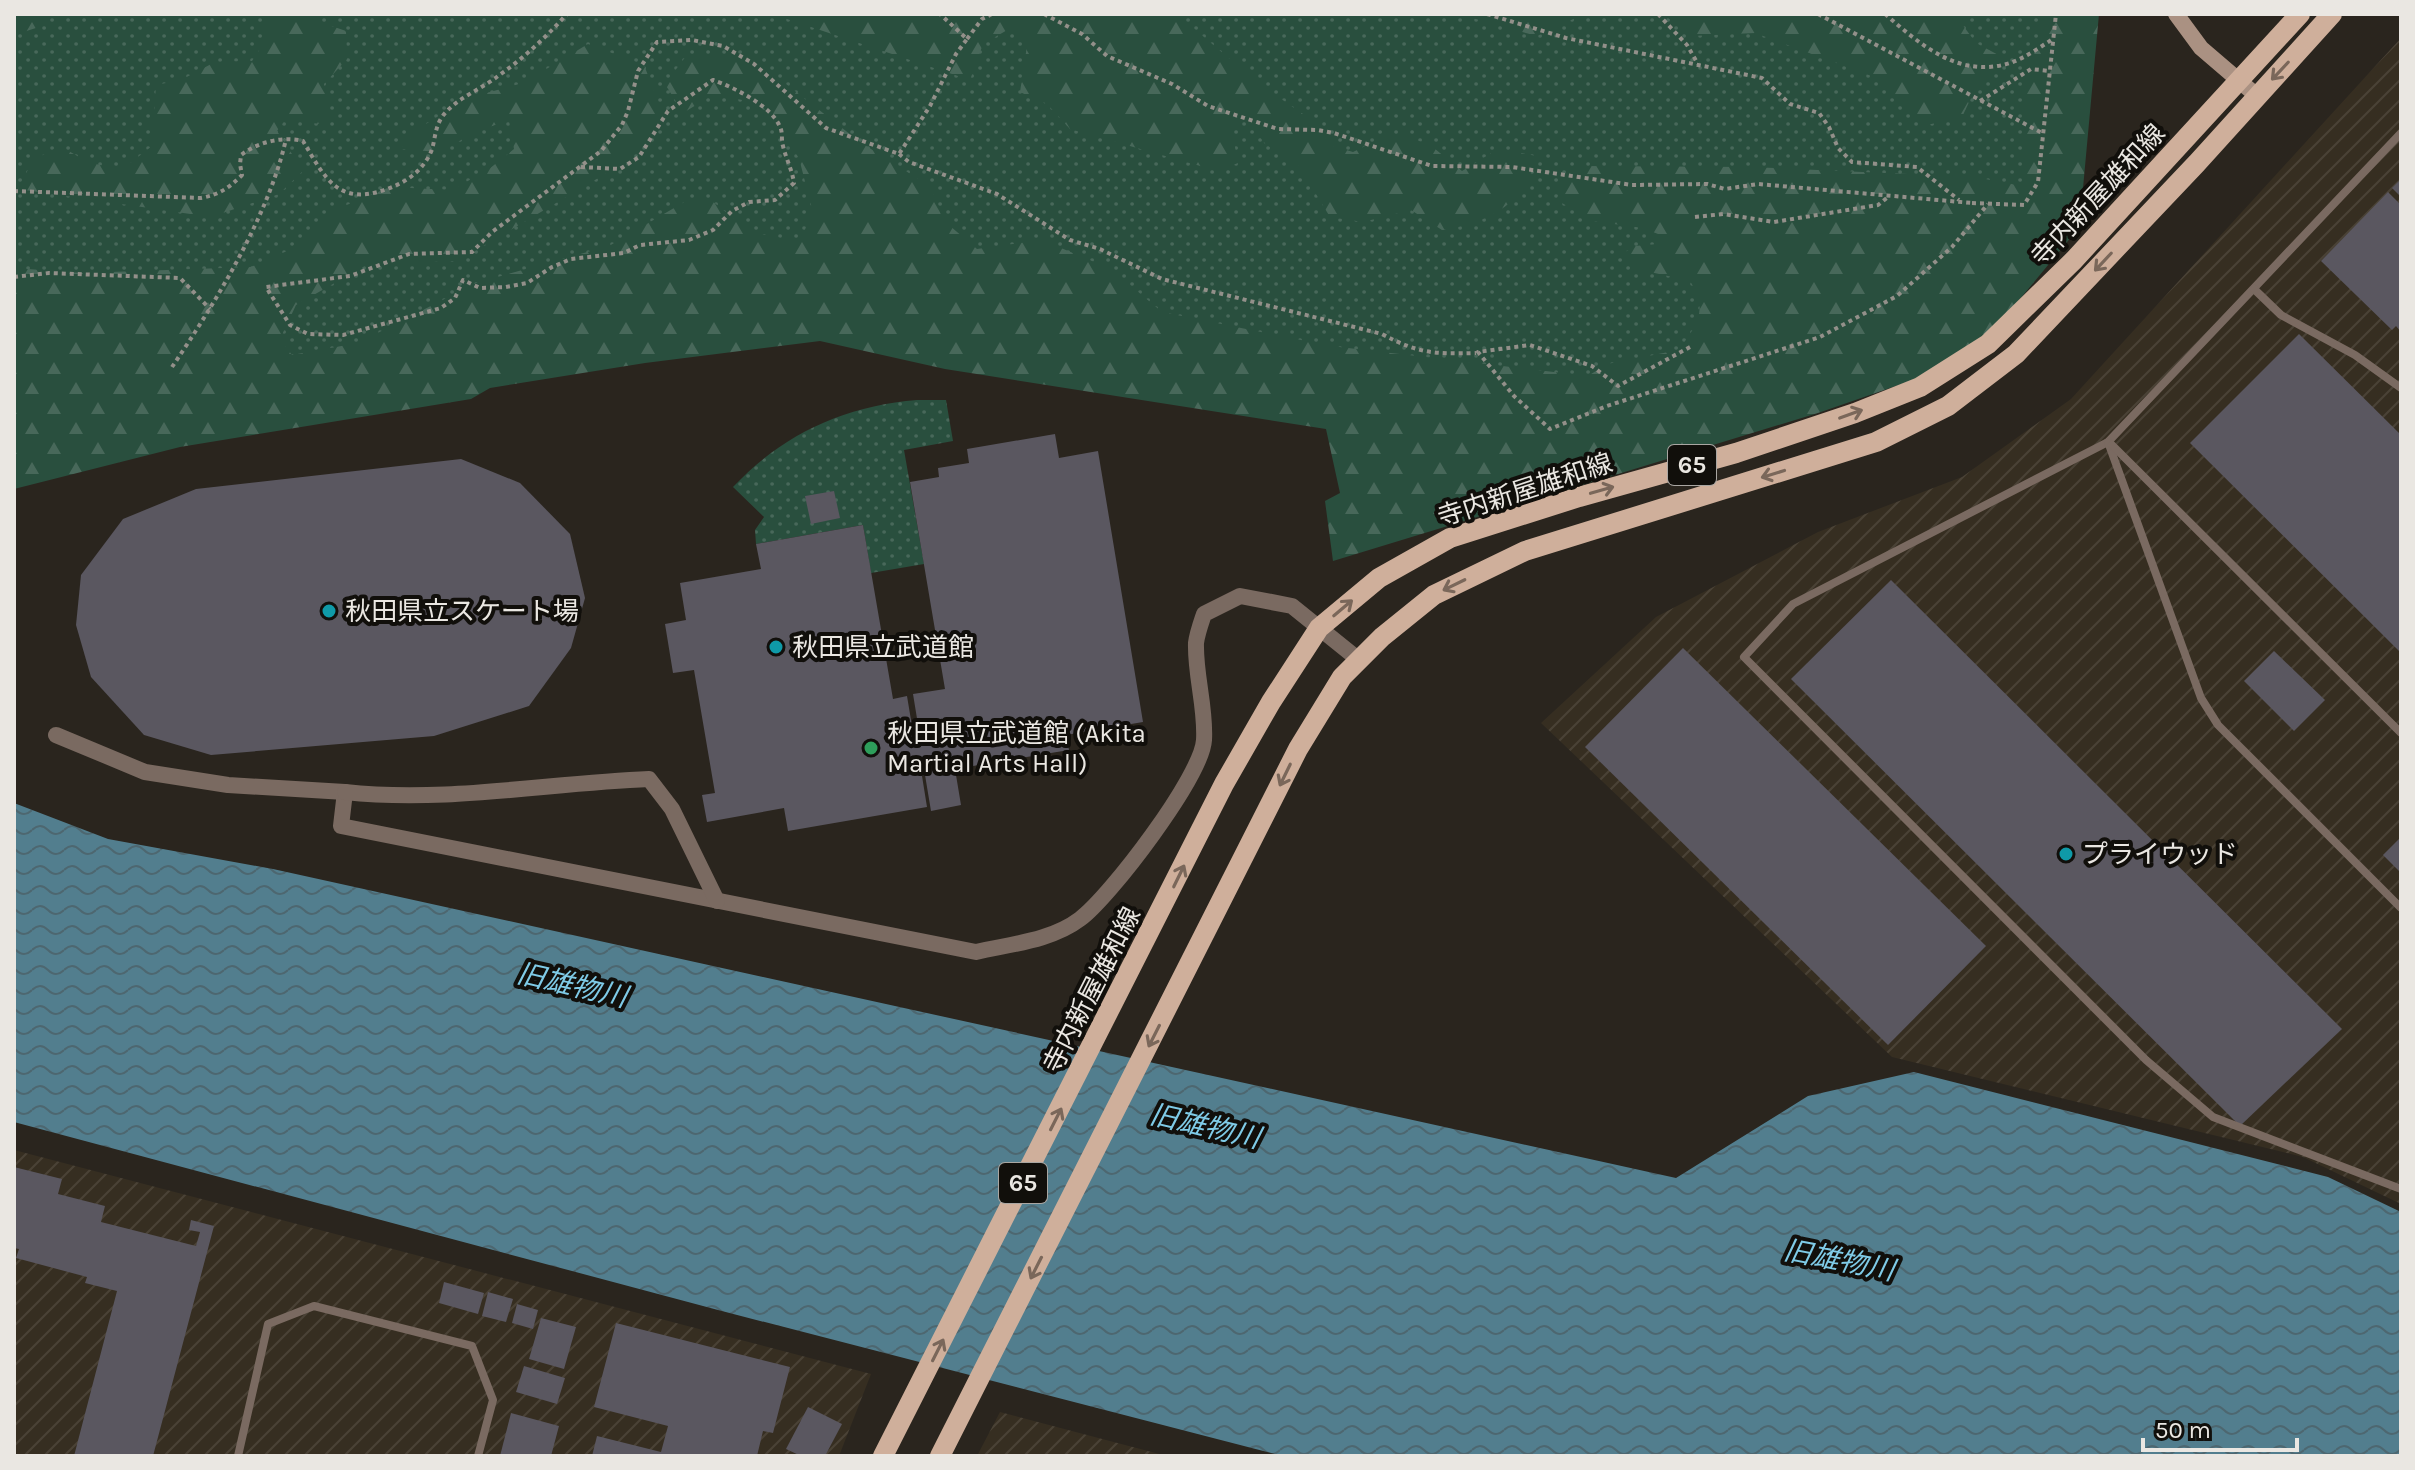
<svg xmlns="http://www.w3.org/2000/svg" width="2415" height="1470" font-family="Karla,'Noto Sans JP',sans-serif">
<style>
.industrial{fill:url(#industrial-furrows)}
.grass{fill:url(#grass-dots)}
.forest{fill:url(#forest-firs)}
.water{fill:url(#water-waves)}
.building{fill:#5a5760}
.lines{fill:none;stroke-linecap:round;stroke-linejoin:round}
.path{stroke:#93908a;stroke-width:4;stroke-dasharray:4 4;stroke-linecap:butt}
.lane{stroke:#7a6a61;stroke-width:8}
.street{stroke:#7a6a61;stroke-width:16}
.secondary{stroke:#aa9182;stroke-width:16}
.primary{stroke:#cfaf9b;stroke-width:20}
.oneway{stroke:#7a675a}
.culture-dot{fill:#0f9aa8;stroke:#110f0b;stroke-width:3}
.leisure-dot{fill:#2e9e5b;stroke:#110f0b;stroke-width:3}
.labels{text-anchor:middle;dominant-baseline:central;stroke-width:8;stroke-linejoin:round;paint-order:stroke}
.shield{fill:#110f0b;stroke:#a9a6a2;stroke-width:2}
.shield-label{font-size:24px;font-weight:bold;fill:#eae7e2}
.street-label{font-size:26px;fill:#eae7e2;stroke:#110f0b}
.poi-label{font-size:26px;fill:#eae7e2;stroke:#110f0b;text-anchor:start}
.water-label{font-size:28px;font-style:italic;fill:#7fcbe7;stroke:#110f0b}
</style>
<defs>
<pattern id="industrial-furrows" width="10" height="10" patternUnits="userSpaceOnUse" patternTransform="scale(2)"><rect width="10" height="10" fill="#362e21"/><path d="M-1 1l2-2M0 10L10 0M9 11l2-2" fill="none" stroke="#4a4236"/></pattern>
<pattern id="grass-dots" width="8" height="8" patternUnits="userSpaceOnUse" patternTransform="scale(2)"><rect width="8" height="8" fill="#294f3e"/><path d="M2 2h.1M6 6h.1" fill="none" stroke="#48685a" stroke-width="1.8" stroke-linecap="round"/></pattern>
<pattern id="forest-firs" width="22" height="20" patternUnits="userSpaceOnUse" patternTransform="scale(2)"><rect width="22" height="20" fill="#294f3e"/><path d="M5 1l3.5 6h-7zM16 11l3.5 6h-7z" fill="#48685a"/></pattern>
<pattern id="water-waves" width="16" height="10" patternUnits="userSpaceOnUse" patternTransform="scale(2)"><rect width="16" height="10" fill="#527e8e"/><path d="M0 5q4-4 8 0t8 0" fill="none" stroke="#4d6770"/></pattern>
</defs>
<rect width="100%" height="100%" fill="#2a251e"/>
<!-- industrial -->
<g class="industrial">
<polygon points="2401,38 2401,1204 2303,1157 1892,1057 1541,723 1656,617 1818,532 1962,477 2071,399"/>
<polygon points="14,1150 871,1374 839,1456 14,1456"/>
<polygon points="1000,1412 1106,1440 1167,1456 977,1456"/>
</g>
<!-- grass -->
<g class="grass">
<polygon points="14,14 2064,14 2043,186 1665,405 907,275 316,387 14,339"/>
<path d="M 917,400 L 946,400 L 953,441 L 904,450 L 924,564 L 871,573 L 863,525 L 756,544 L 755,530 L 764,517 L 733,487 C 783,434 844,406 917,400 Z"/>
</g>
<!-- forest -->
<g class="forest">
<polygon points="14,14 51,14 39,27 14,35"/>
<polygon points="265,14 312,14 317,21 346,31 347,59 324,84 330,125 285,120 277,131 303,171 279,194 211,217 18,189 33,160 60,146 86,161 120,171 152,146 156,85 181,80 215,62 252,61 266,40"/>
<path d="M 772,14 L 1177,14 L 1258,83 L 1303,114 L 1333,146 L 1353,152 L 1392,133 L 1429,144 L 1462,171 L 1498,149 L 1537,156 C 1532,167 1529,182 1521,191 C 1501,216 1472,225 1442,230 L 1411,210 L 1363,222 L 1330,217 L 1299,166 L 1264,143 L 1252,124 L 1236,116 L 1231,126 L 1238,163 L 1218,171 L 1070,129 L 1048,105 L 1020,92 L 1027,46 L 1009,29 L 983,44 L 970,80 Z"/>
<polygon points="1458,14 1584,14 1537,36"/>
<polygon points="1663,14 1956,16 1976,43 2004,58 1979,81 1962,117 1927,125 1896,101 1877,78 1755,33 1692,36"/>
<path d="M 2041,14 L 2099,14 L 2083,188 L 2101,201 L 1991,334 L 1916,379 L 1818,413 L 1333,561 L 1325,501 L 1340,493 L 1326,429 L 945,369 L 820,341 L 645,363 L 490,388 L 471,399 L 180,447 L 14,489 L 14,268 L 82,273 L 251,267 L 287,251 L 337,209 L 390,187 L 452,190 L 489,169 L 514,149 L 509,120 L 478,131 L 439,152 L 400,149 L 421,127 L 468,98 L 523,83 L 588,44 L 644,65 L 666,122 L 605,174 L 458,261 L 368,264 L 296,305 L 280,339 L 292,355 L 358,343 L 476,283 L 609,246 L 686,201 L 712,201 L 751,232 L 801,242 L 812,209 L 799,158 L 761,104 L 714,94 L 683,113 L 665,84 L 686,56 L 749,55 L 860,142 L 931,187 L 943,220 L 977,249 L 1042,240 L 1111,269 L 1162,312 L 1331,346 L 1588,376 L 1607,364 L 1679,350 C 1697,324 1709,311 1690,281 L 1637,269 L 1620,255 L 1635,246 L 1658,244 L 1658,234 L 1643,228 L 1592,221 L 1557,200 L 1562,178 L 1581,166 L 1750,167 L 1975,177 L 2022,186 L 2026,59 L 2043,48 Z"/>
</g>
<!-- water -->
<polygon class="water" points="14,803 108,839 273,869 1676,1178 1808,1096 1914,1072 2328,1177 2401,1212 2401,1456 1283,1456 718,1310 14,1122"/>
<!-- building -->
<g class="building">
<polygon points="2401,179 2401,197 2392,188"/>
<polygon points="2388,192 2401,205 2401,332 2396,326 2392,330 2321,261"/>
<polygon points="2299,334 2401,435 2401,653 2190,443"/>
<polygon points="1055,434 1059,458 1098,451 1143,722 1066,735 1069,750 955,769 961,805 931,811 925,775 922,776 927,807 788,831 784,808 707,822 702,795 715,793 694,670 673,673 665,624 686,620 680,583 761,569 756,544 863,525 893,699 907,696 915,744 921,743 913,694 945,689 910,482 939,477 938,468 969,463 967,449"/>
<polygon points="461,459 520,483 570,534 585,598 571,648 529,706 434,736 211,755 144,735 91,677 76,625 81,575 123,519 196,489"/>
<polygon points="834,491 840,518 811,524 805,496"/>
<polygon points="1891,580 2342,1029 2240,1126 1791,679"/>
<polygon points="1683,648 1986,946 1888,1045 1585,747"/>
<polygon points="2274,651 2325,700 2294,731 2244,681"/>
<polygon points="2401,837 2401,873 2383,855"/>
<polygon points="14,1167 62,1179 58,1194 105,1206 101,1222 196,1246 200,1232 189,1230 191,1220 214,1226 153,1456 74,1456 117,1291 85,1283 87,1277 16,1258 19,1249 14,1248"/>
<polygon points="444,1282 484,1293 478,1314 439,1303"/>
<polygon points="488,1292 513,1299 506,1322 482,1316"/>
<polygon points="517,1304 538,1310 533,1329 512,1323"/>
<polygon points="541,1318 576,1327 564,1369 529,1359"/>
<polygon points="616,1323 790,1367 773,1433 763,1431 757,1456 592,1456 597,1436 661,1452 668,1426 594,1407"/>
<polygon points="524,1366 565,1378 557,1404 516,1392"/>
<polygon points="808,1407 842,1424 825,1456 801,1456 786,1449"/>
<polygon points="511,1413 559,1426 551,1456 500,1456"/>
</g>
<g class="lines">
<!-- path -->
<g class="path">
<polyline points="1044,14 1082,34 1107,56 1172,84 1208,106 1278,129 1318,130 1334,133 1432,166 1512,167 1632,185 1707,184 1725,189 1758,184 1972,203"/>
<polyline points="1487,14 1566,38 1762,78 1790,104 1819,113 1829,127 1838,148 1852,162 1917,167 1959,200"/>
<polyline points="1658,14 1687,45 1698,64"/>
<polyline points="1818,14 2044,134"/>
<path d="M 1885,14 C 1921,45 1959,79 2010,63 C 2025,58 2040,47 2053,39"/>
<polyline points="967,39 982,19 992,14"/>
<polyline points="1980,101 2031,69 2050,71"/>
<path d="M 899,154 L 909,162 L 997,194 L 1070,240 L 1100,249 L 1162,279 L 1382,334 C 1419,354 1435,354 1476,353"/>
<path d="M 581,167 L 620,169 L 639,157 L 668,111 L 713,80 C 733,87 772,106 780,127 C 783,132 781,140 783,146 C 786,159 792,169 794,183 L 775,200 L 749,202 L 732,211 L 713,230 L 689,240 L 640,245 L 624,253 L 571,259 L 552,267 L 527,283 L 506,287 L 480,288 L 463,280 L 455,298 L 441,308 L 343,335 L 308,334 L 290,325 L 266,287 L 350,276 L 409,254 L 472,252 L 492,232 L 601,151 L 622,125 L 628,111 L 638,71 L 657,42 L 692,40 L 723,46 L 754,64 L 826,128 L 899,154 L 930,106 L 956,54 L 967,39 L 940,14"/>
<path d="M 14,191 L 200,198 C 219,195 229,188 242,175 L 240,164 L 241,155 C 258,142 282,136 303,141 C 325,178 338,207 387,189 C 404,183 420,173 429,156 C 437,142 432,126 447,111 C 460,97 483,88 498,76 C 524,58 546,37 567,14"/>
<polyline points="1972,203 2024,205 2038,182 2056,14"/>
<polyline points="1695,217 1723,214 1774,222 1878,205 1888,197"/>
<polyline points="14,277 49,273 180,278 210,309"/>
<polyline points="1690,347 1618,386 1592,366 1530,345 1478,352 1514,396 1550,429 1607,406 1820,337 1897,296 1952,247 1988,204"/>
<path d="M 172,367 C 216,302 269,215 286,139"/>
</g>
<!-- lane -->
<g class="lane">
<polyline points="2401,133 2108,442 1793,604 1744,657 2146,1060 2213,1117 2401,1189"/>
<polyline points="2254,289 2281,315 2355,355 2401,388"/>
<polyline points="2108,442 2201,698 2218,725 2401,908"/>
<polyline points="2112,445 2401,733"/>
<polyline points="238,1456 268,1324 314,1306 472,1346 493,1400 478,1456"/>
</g>
<!-- street -->
<g class="street">
<path d="M 56,735 L 145,772 L 228,785 L 345,792 L 341,826 L 976,952 C 1010,944 1051,941 1080,919 C 1110,897 1202,776 1204,740 C 1206,708 1195,675 1196,643 C 1197,634 1201,623 1204,614 L 1240,596 L 1292,606 L 1359,660"/>
<path d="M 345,792 C 446,803 548,783 649,779 L 672,809 L 717,901"/>
</g>
<!-- secondary -->
<polyline class="secondary" points="2176,14 2201,48 2257,96"/>
<!-- primary -->
<g class="primary">
<polyline points="883,1456 1224,784 1271,702 1319,628 1379,578 1450,538 1579,497 1736,453 1855,413 1920,387 1988,344 2074,260 2300,14"/>
<polyline points="940,1456 1298,749 1342,677 1382,637 1434,595 1525,551 1876,442 1948,406 2016,354 2197,163 2332,14"/>
</g>
</g>
<!-- one-way arrows -->
<defs><path id="oneway-shaft" d="M-6 0H5M1.5-3L5.5 0L1.5 3" fill="none" stroke-width="1.6" stroke-linecap="round" stroke-linejoin="round" transform="scale(2)"/></defs>
<g class="oneway">
<use href="#oneway-shaft" transform="translate(2280 71) rotate(133)"/>
<use href="#oneway-shaft" transform="translate(2103 262) rotate(133)"/>
<use href="#oneway-shaft" transform="translate(1851 414) rotate(-20)"/>
<use href="#oneway-shaft" transform="translate(1773 474) rotate(163)"/>
<use href="#oneway-shaft" transform="translate(1602 490) rotate(-16)"/>
<use href="#oneway-shaft" transform="translate(1454 585) rotate(154)"/>
<use href="#oneway-shaft" transform="translate(1343 608) rotate(-40)"/>
<use href="#oneway-shaft" transform="translate(1285 775) rotate(116)"/>
<use href="#oneway-shaft" transform="translate(1179 876) rotate(-64)"/>
<use href="#oneway-shaft" transform="translate(1154 1036) rotate(117)"/>
<use href="#oneway-shaft" transform="translate(1056 1119) rotate(-63)"/>
<use href="#oneway-shaft" transform="translate(1036 1268) rotate(117)"/>
<use href="#oneway-shaft" transform="translate(938 1350) rotate(-63)"/>
</g>
<!-- markers -->
<g class="culture-dot">
<circle cx="329" cy="611" r="8"/>
<circle cx="776" cy="647" r="8"/>
<circle cx="2066" cy="854" r="8"/>
</g>
<circle class="leisure-dot" cx="871" cy="748" r="8"/>
<g class="labels">
<!-- shield labels -->
<g class="shield">
<rect x="1668" y="445" width="48" height="40" rx="6"/>
<rect x="999" y="1163" width="48" height="40" rx="6"/>
</g>
<g class="shield-label">
<text x="1692" y="465">65</text>
<text x="1023" y="1183">65</text>
</g>
<!-- street labels -->
<g class="street-label">
<text transform="translate(2098 195) rotate(-47)">寺内新屋雄和線</text>
<text transform="translate(1525 490) rotate(-18)">寺内新屋雄和線</text>
<text transform="translate(1092 990) rotate(-63)">寺内新屋雄和線</text>
</g>
<!-- poi labels -->
<g class="poi-label">
<text x="345" y="611">秋田県立スケート場</text>
<text x="792" y="647">秋田県立武道館</text>
<text x="887" y="733">秋田県立武道館 (Akita<tspan x="887" dy="30">Martial Arts Hall)</tspan></text>
<text x="2082" y="854">プライウッド</text>
</g>
<!-- water labels -->
<g class="water-label">
<text transform="translate(572 985) rotate(13)">旧雄物川</text>
<text transform="translate(1205 1126) rotate(13)">旧雄物川</text>
<text transform="translate(1839 1260) rotate(11)">旧雄物川</text>
</g>
</g>
<!-- border -->
<rect width="2415" height="1470" fill="none" stroke="#eae7e2" stroke-width="32"/>
<!-- scale -->
<path d="M2143 1438v12h154v-12" fill="none" stroke="#eae7e2" stroke-width="4"/>
<text x="2155" y="1438" font-size="24" fill="#eae7e2" stroke="#110f0b" stroke-width="6" paint-order="stroke">50 m</text>
</svg>
